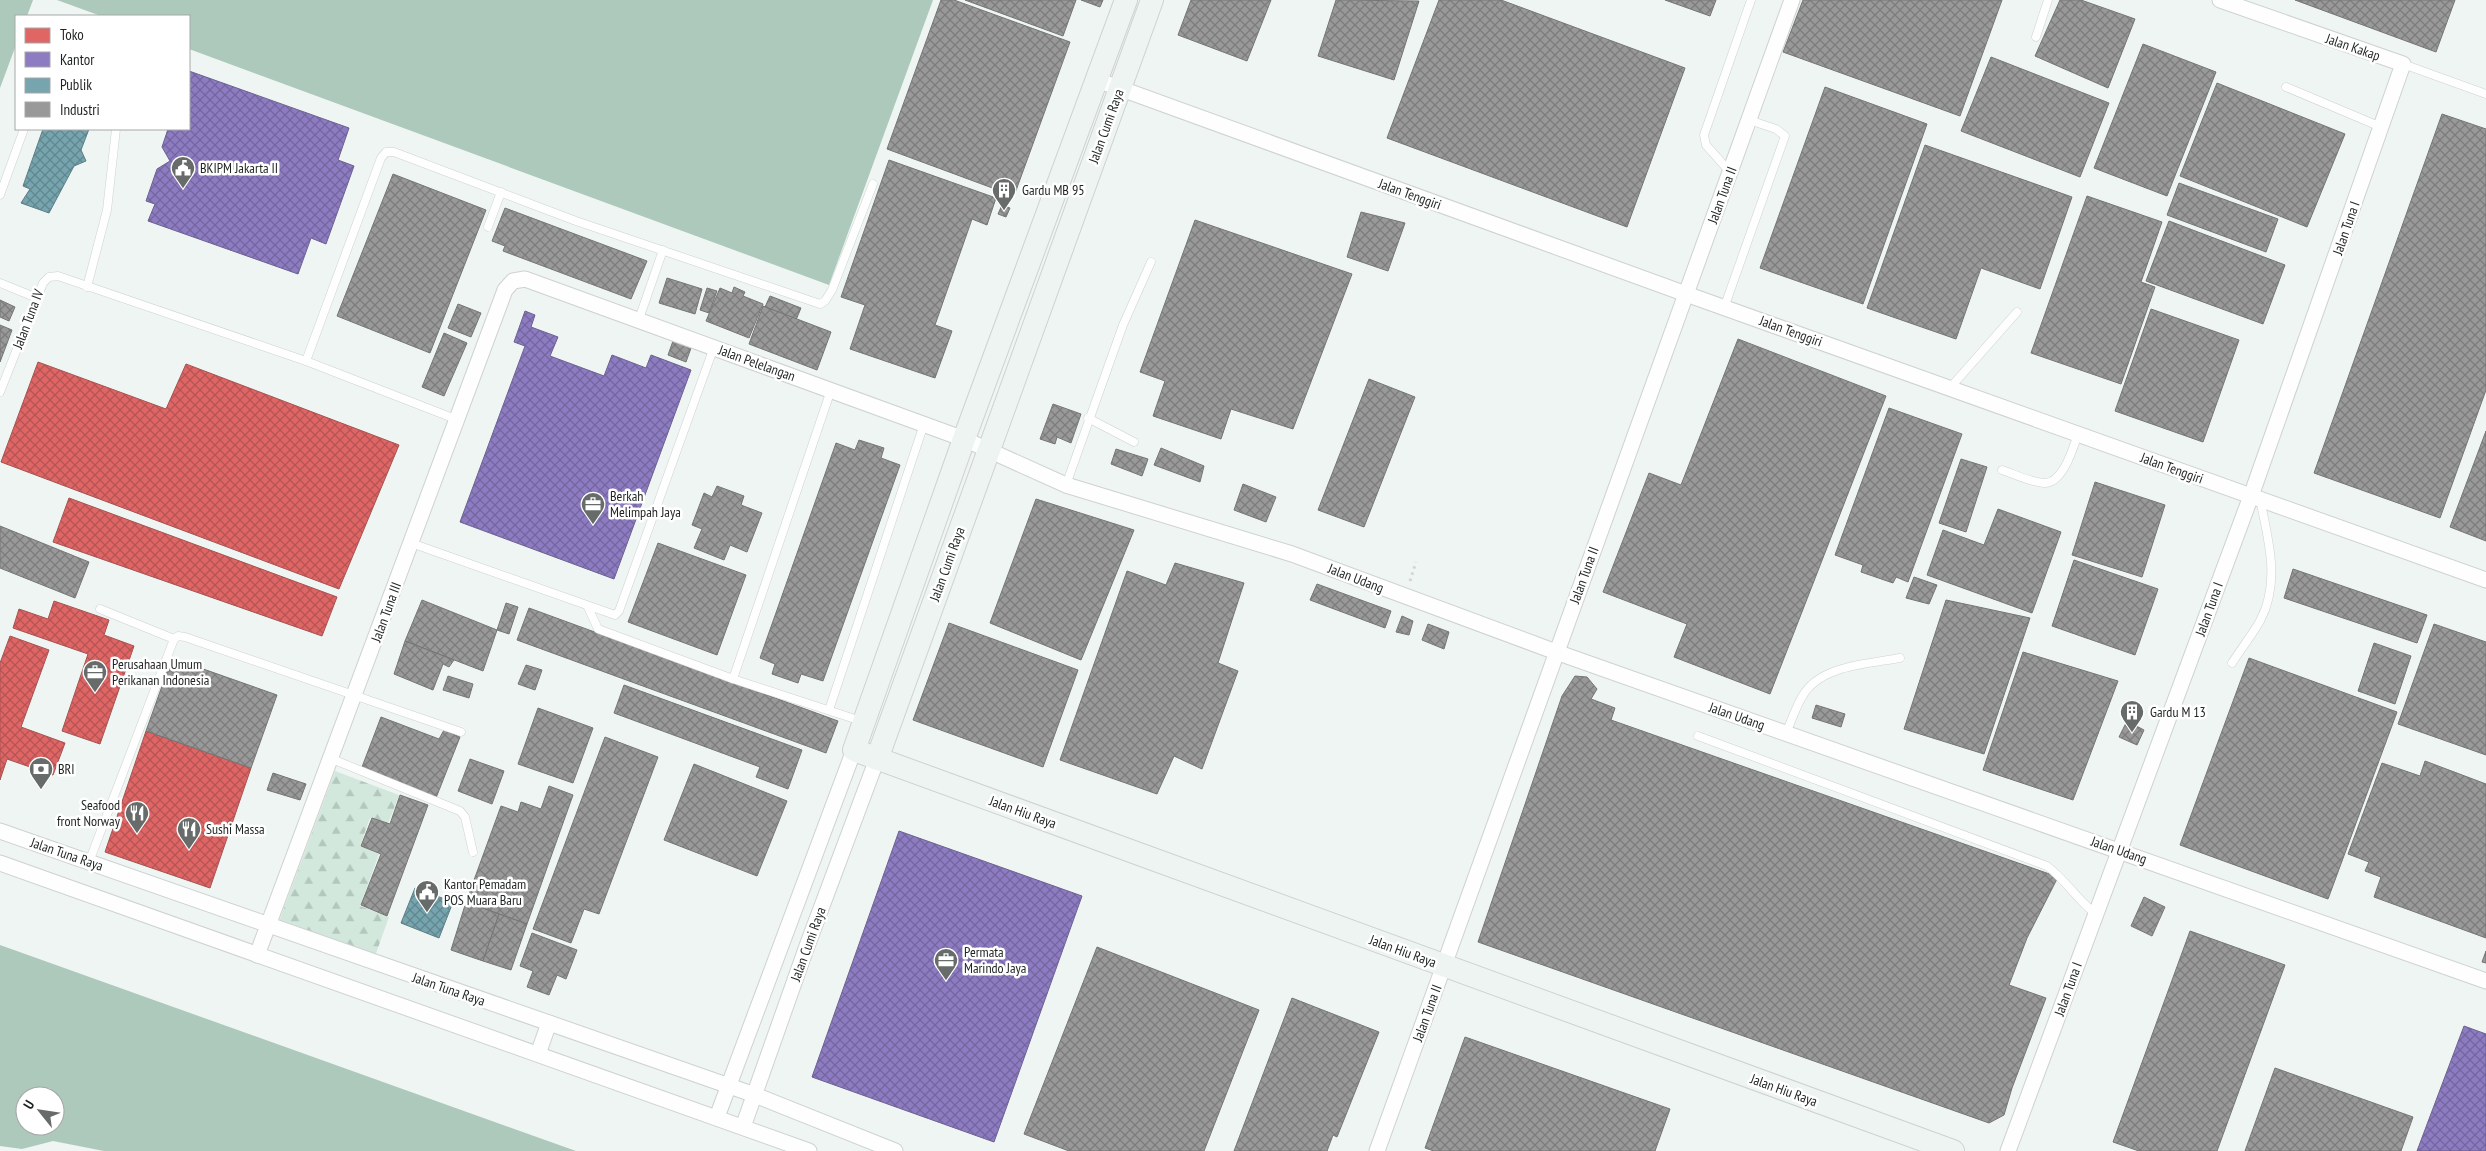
<svg xmlns="http://www.w3.org/2000/svg" width="2486" height="1151" font-family="'PT Sans Narrow',sans-serif">
<style>
.forest{fill:url(#forest-firs)}
.water{fill:#acc9bb;fill-rule:evenodd}
.shops{fill:url(#shops-cross-hatch);stroke:#a65251}
.offices{fill:url(#offices-cross-hatch);stroke:#6c6192}
.public{fill:url(#public-cross-hatch);stroke:#5c7e84}
.industry{fill:url(#industry-cross-hatch);stroke:#747675}
.lines{fill:none;stroke-linecap:round;stroke-linejoin:round}
.lane-casing{stroke:#ced2d0;stroke-width:9}
.street-casing{stroke:#ced2d0;stroke-width:17}
.secondary-casing{stroke:#ced2d0;stroke-width:24}
.path{stroke:#d3d5d3;stroke-width:3;stroke-dasharray:2.5 4;stroke-linecap:butt}
.lane{stroke:#fdfefd;stroke-width:8}
.street{stroke:#fdfefd;stroke-width:15}
.secondary{stroke:#eef4f2;stroke-width:22}
.labels{text-anchor:middle;dominant-baseline:central;stroke-width:5;stroke-linejoin:round;paint-order:stroke}
.street-label{font-size:14px;fill:#1e2320;stroke:#fff}
.poi-label{font-size:14px;fill:#1e2320;stroke:#fff;text-anchor:start}
</style>
<defs>
<pattern id="forest-firs" width="22" height="20" patternUnits="userSpaceOnUse" patternTransform="scale(1.25)"><rect width="22" height="20" fill="#d2e8dd"/><path d="M5 1l3.5 6h-7zM16 11l3.5 6h-7z" fill="#b4c7bd"/></pattern>
<pattern id="shops-cross-hatch" width="8" height="8" patternUnits="userSpaceOnUse" patternTransform="scale(1.25)"><rect width="8" height="8" fill="#e06666"/><path d="M0 0l8 8M0 8l8-8" fill="none" stroke="#b55454"/></pattern>
<pattern id="offices-cross-hatch" width="8" height="8" patternUnits="userSpaceOnUse" patternTransform="scale(1.25)"><rect width="8" height="8" fill="#8e7cc3"/><path d="M0 0l8 8M0 8l8-8" fill="none" stroke="#73659e"/></pattern>
<pattern id="public-cross-hatch" width="8" height="8" patternUnits="userSpaceOnUse" patternTransform="scale(1.25)"><rect width="8" height="8" fill="#76a5af"/><path d="M0 0l8 8M0 8l8-8" fill="none" stroke="#60868e"/></pattern>
<pattern id="industry-cross-hatch" width="8" height="8" patternUnits="userSpaceOnUse" patternTransform="scale(1.25)"><rect width="8" height="8" fill="#999"/><path d="M0 0l8 8M0 8l8-8" fill="none" stroke="#7c7c7c"/></pattern>
</defs>
<rect width="100%" height="100%" fill="#eff5f2"/>
<!-- forest -->
<polygon class="forest" points="335,771 399,795 388,824 370,818 360,846 379,854 360,906 389,917 374,959 278,924"/>
<!-- water -->
<g class="water">
<polygon points="0,0 33,0 27,16 16,16 16,45 0,88"/>
<polygon points="57,0 933,0 829,285 189,49 189,16 101,16"/>
<path d="M 0,945 L 576,1151 L 104,1151 L 53,1141 L 22,1149 L 0,1146 ZM 25,1096 L 55,1096 L 55,1126 L 25,1126 Z"/>
</g>
<!-- shops -->
<g class="shops">
<polygon points="38,362 166,409 186,364 399,445 339,589 1,462"/>
<polygon points="69,498 337,597 322,636 53,542"/>
<polygon points="54,601 109,620 104,635 134,646 100,744 62,731 88,654 13,628 19,609 48,619"/>
<polygon points="10,636 49,650 21,727 65,743 53,775 7,759 0,780 0,663"/>
<polygon points="146,731 251,768 210,888 105,852"/>
</g>
<!-- offices -->
<g class="offices">
<polygon points="189,71 349,128 338,160 354,166 326,244 311,238 298,274 148,221 155,204 146,201 157,169 170,161 162,147 168,129 189,129"/>
<polygon points="525,311 535,315 531,327 558,337 550,356 604,376 612,355 646,368 651,355 691,370 614,579 460,522 525,346 514,342"/>
<polygon points="899,831 1082,896 994,1142 812,1077"/>
<polygon points="2464,1026 2486,1034 2486,1151 2417,1151"/>
</g>
<!-- public -->
<g class="public">
<polygon points="43,129 89,129 81,150 86,161 74,166 49,213 21,203 30,189 23,186"/>
<polygon points="415,888 453,902 439,938 401,923"/>
</g>
<!-- industry -->
<g class="industry">
<polygon points="941,0 954,0 1070,42 1014,196 887,149"/>
<polygon points="965,0 1076,0 1063,36"/>
<polygon points="1081,0 1103,0 1100,7"/>
<polygon points="1191,0 1271,0 1247,61 1178,35"/>
<polygon points="1336,0 1419,1 1394,80 1318,56"/>
<polygon points="1439,0 1501,0 1685,68 1627,227 1387,138"/>
<polygon points="1665,0 1716,0 1710,16"/>
<polygon points="1803,0 2002,0 1960,116 1783,52"/>
<polygon points="2060,0 2081,0 2135,19 2108,88 2035,56"/>
<polygon points="2295,0 2455,0 2436,52"/>
<polygon points="2143,44 2216,72 2167,196 2094,168"/>
<polygon points="1991,57 2109,103 2080,177 1961,131"/>
<polygon points="2217,83 2345,134 2307,227 2180,176"/>
<polygon points="1825,87 1927,124 1863,304 1760,268"/>
<polygon points="2442,114 2486,129 2486,390 2440,518 2314,473"/>
<polygon points="1925,145 2072,197 2040,289 1981,268 1956,339 1867,308"/>
<polygon points="889,160 996,198 987,225 972,219 935,325 952,331 935,378 850,349 865,305 841,297"/>
<polygon points="393,174 486,210 430,353 337,316"/>
<polygon points="2179,183 2278,219 2266,252 2167,215"/>
<polygon points="2087,196 2162,222 2141,282 2155,287 2121,384 2031,353"/>
<polygon points="1002,205 1010,208 1006,217 998,214"/>
<polygon points="505,208 647,261 631,299 503,251 505,246 492,241"/>
<polygon points="1361,212 1405,223 1388,271 1347,257"/>
<polygon points="1195,220 1352,274 1293,429 1231,409 1221,439 1153,416 1165,381 1140,372"/>
<polygon points="2169,221 2285,265 2263,324 2146,281"/>
<polygon points="667,278 702,289 695,314 659,303"/>
<polygon points="734,287 745,292 743,296 763,304 749,338 706,321 720,288 732,293"/>
<polygon points="707,288 717,291 709,313 700,310"/>
<polygon points="770,296 801,308 796,320 765,307"/>
<polygon points="0,300 15,307 9,321 0,317"/>
<polygon points="458,304 481,313 471,337 448,328"/>
<polygon points="763,306 831,332 817,370 749,344"/>
<polygon points="2151,309 2239,340 2203,442 2115,411"/>
<polygon points="0,325 12,330 0,362"/>
<polygon points="444,333 467,343 444,396 422,387"/>
<polygon points="1738,339 1886,396 1770,694 1674,657 1687,624 1603,592 1649,473 1681,485"/>
<polygon points="673,341 691,348 686,362 668,355"/>
<polygon points="1369,379 1415,397 1364,527 1318,510"/>
<polygon points="1053,404 1081,414 1071,443 1057,437 1055,444 1040,439"/>
<polygon points="1889,408 1962,434 1908,582 1896,577 1893,583 1861,572 1863,565 1835,555"/>
<polygon points="2486,431 2486,541 2450,527"/>
<polygon points="859,440 884,448 881,458 900,465 823,681 801,674 798,683 772,674 775,664 760,658 836,443 855,450"/>
<polygon points="1161,448 1204,466 1200,482 1154,465"/>
<polygon points="1116,449 1148,459 1142,476 1111,464"/>
<polygon points="1961,459 1987,467 1966,532 1939,523"/>
<polygon points="2095,482 2165,505 2142,577 2072,555"/>
<polygon points="1243,484 1276,497 1266,522 1234,510"/>
<polygon points="717,486 744,496 741,505 762,513 747,552 730,545 724,560 694,548 702,529 692,525 704,493 712,497"/>
<polygon points="1036,499 1134,530 1081,660 990,623"/>
<polygon points="1998,509 2061,532 2032,613 1927,575 1943,530 1984,545"/>
<polygon points="0,526 89,562 75,598 0,568"/>
<polygon points="658,543 746,575 717,655 628,622"/>
<polygon points="2074,560 2158,589 2135,655 2052,626"/>
<polygon points="1175,563 1244,583 1218,663 1238,671 1202,769 1174,756 1157,794 1060,760 1127,571 1166,585"/>
<polygon points="2293,569 2427,615 2417,643 2284,598"/>
<polygon points="1914,577 1937,585 1929,604 1906,598"/>
<polygon points="1317,584 1391,611 1385,628 1310,600"/>
<polygon points="422,600 497,630 483,671 405,641"/>
<polygon points="1946,600 2030,618 1984,754 1904,729"/>
<polygon points="506,603 518,607 509,634 497,630"/>
<polygon points="529,608 838,721 826,753 517,640"/>
<polygon points="1402,616 1413,621 1409,635 1396,632"/>
<polygon points="949,623 1078,670 1043,767 913,720"/>
<polygon points="1428,624 1449,632 1444,649 1422,640"/>
<polygon points="2434,624 2486,642 2486,755 2398,724"/>
<polygon points="405,641 454,660 449,667 443,664 433,690 394,674"/>
<polygon points="2374,643 2411,656 2395,704 2358,691"/>
<polygon points="2023,652 2118,681 2073,800 1983,770"/>
<polygon points="172,658 277,695 251,768 146,731"/>
<polygon points="2249,658 2397,712 2328,899 2180,845"/>
<polygon points="526,665 542,670 535,690 518,684"/>
<polygon points="448,676 473,684 469,698 443,690"/>
<polygon points="1575,676 1587,677 1597,689 1591,699 1615,708 1611,720 2058,877 2027,938 2009,985 2046,998 2012,1088 2004,1115 1989,1123 1478,942 1562,696"/>
<polygon points="624,685 802,750 788,789 756,777 760,767 614,713"/>
<polygon points="1816,705 1845,714 1841,727 1812,718"/>
<polygon points="538,708 593,728 573,783 518,764"/>
<polygon points="381,717 439,739 444,730 460,737 436,798 362,767"/>
<polygon points="2127,721 2144,730 2137,745 2119,737"/>
<polygon points="605,737 658,757 599,914 584,909 571,943 533,929"/>
<polygon points="470,759 504,771 492,804 458,791"/>
<polygon points="2425,761 2486,784 2486,938 2374,897 2381,877 2365,871 2369,862 2348,854 2382,763 2420,776"/>
<polygon points="694,764 787,801 757,876 664,840"/>
<polygon points="273,773 306,784 300,800 267,790"/>
<polygon points="549,786 573,795 527,924 466,902 501,806 518,812 521,802 541,809"/>
<polygon points="400,795 428,805 387,916 361,905 381,854 361,846 372,818 390,824"/>
<polygon points="2144,897 2165,907 2152,936 2131,926"/>
<polygon points="466,902 499,914 483,961 451,950"/>
<polygon points="499,914 527,924 511,970 483,961"/>
<polygon points="2190,931 2285,965 2217,1151 2139,1151 2113,1142"/>
<polygon points="532,933 577,950 566,979 557,975 549,995 527,987 533,971 520,966"/>
<polygon points="1097,947 1259,1010 1204,1151 1069,1151 1024,1134"/>
<polygon points="2486,951 2486,963 2482,962"/>
<polygon points="1292,998 1379,1032 1337,1137 1333,1135 1327,1151 1234,1151"/>
<polygon points="1465,1037 1670,1109 1655,1151 1434,1151 1425,1148"/>
<polygon points="2275,1068 2413,1117 2401,1151 2245,1151"/>
</g>
<g class="lines">
<!-- lane casing -->
<g class="lane-casing">
<g id="lane">
<polyline points="2036,37 2048,0"/>
<polyline points="2403,64 2486,94"/>
<polyline points="2286,87 2381,127"/>
<polyline points="1730,172 1706,145 1704,135 1751,0"/>
<polyline points="0,195 24,129"/>
<polyline points="488,227 501,192"/>
<polyline points="0,283 37,298"/>
<polyline points="87,287 107,210 116,129"/>
<polyline points="1724,308 1785,136 1776,129 1749,120"/>
<polyline points="639,319 663,250"/>
<polyline points="306,361 381,158 386,152 394,152 576,221 820,304 825,301 832,290 873,184"/>
<polyline points="1950,388 2017,312"/>
<polyline points="0,392 43,283 49,277 58,276 306,361 458,420"/>
<polyline points="1088,418 1134,442"/>
<path d="M 2002,470 C 2014,474 2030,482 2044,483 C 2063,484 2073,448 2078,434"/>
<polyline points="1066,485 1123,325 1151,262"/>
<polyline points="411,543 615,615 619,611 714,347"/>
<polyline points="588,607 598,629 733,679 861,721"/>
<polyline points="100,609 174,639 178,636 185,637 461,732"/>
<path d="M 2232,663 C 2241,649 2252,635 2260,621 C 2281,582 2268,539 2260,499"/>
<polyline points="733,679 831,390"/>
<polyline points="829,710 924,424"/>
<path d="M 1786,733 C 1791,722 1795,709 1802,697 C 1819,665 1868,664 1900,658"/>
<path d="M 1698,736 L 2047,866 C 2066,880 2077,900 2096,914"/>
<polyline points="332,759 460,811 465,817 473,852"/>
<polyline points="89,862 174,639"/>
</g>
</g>
<!-- street casing -->
<g class="street-casing">
<g id="street">
<polyline points="1097,80 1686,294 2486,580"/>
<polyline points="0,831 755,1095 895,1151"/>
<polyline points="0,863 809,1151"/>
<polyline points="257,955 505,290 513,281 525,279 964,439 1066,485 1292,554 1556,652 2486,981"/>
<polyline points="538,1054 549,1023"/>
<polyline points="717,1117 854,750"/>
<polyline points="743,1127 807,946 877,759"/>
<polyline points="1377,1151 1792,0"/>
<polyline points="2008,1151 2251,496 2403,64 2220,0"/>
</g>
</g>
<!-- secondary casing -->
<g class="secondary-casing">
<g id="secondary">
<polyline points="1126,0 964,439 854,750 1953,1151"/>
<polyline points="877,759 1152,0"/>
</g>
</g>
<!-- path -->
<polyline class="path" points="1410,581 1416,562"/>
<!-- lane -->
<use href="#lane" class="lane"/>
<!-- street -->
<use href="#street" class="street"/>
<!-- secondary -->
<use href="#secondary" class="secondary"/>
</g>
<!-- icons -->
<defs>
<g id="civic-pin" transform="scale(1.25)"><path d="M0 17L-7.5 6A9.5 9.5 0 1 1 7.5 6Z" fill="#676c6a" stroke="#fff"/><path d="M-.6-6.5H3V-4.5H.6V-3L4-1V1h2V6H-6V1h2V-1L-.6-3ZM-1.2 2.5V6h2.4V2.5Z" fill="#fff"/></g>
<g id="building-pin" transform="scale(1.25)"><path d="M0 17L-7.5 6A9.5 9.5 0 1 1 7.5 6Z" fill="#676c6a" stroke="#fff"/><path d="M-4-6H4V6H1V3H-1V6H-4ZM-2.5-4.3h1.7v1.8h-1.7ZM.8-4.3h1.7v1.8H.8ZM-2.5-1h1.7V.8h-1.7ZM.8-1h1.7V.8H.8Z" fill="#fff"/></g>
<g id="office-pin" transform="scale(1.25)"><path d="M0 17L-7.5 6A9.5 9.5 0 1 1 7.5 6Z" fill="#676c6a" stroke="#fff"/><path d="M-6-3h4V-5.5h4V-3h4V5H-6ZM-1-4.5V-3h2v-1.5ZM-6 0V1H6V0Z" fill="#fff"/></g>
<g id="bank-pin" transform="scale(1.25)"><path d="M0 17L-7.5 6A9.5 9.5 0 1 1 7.5 6Z" fill="#676c6a" stroke="#fff"/><path d="M-6-4H6V4H-6ZM0-2.3a2.3 2.3 0 1 0 0 4.6a2.3 2.3 0 1 0 0-4.6Z" fill="#fff"/></g>
<g id="restaurant-pin" transform="scale(1.25)"><path d="M0 17L-7.5 6A9.5 9.5 0 1 1 7.5 6Z" fill="#676c6a" stroke="#fff"/><path d="M-5-6h1v4h1v-4h1v4h1v-4h1v5L-1.5 .5V6h-2V.5L-5-1ZM5-6V6H3V1.5H1.5Q1.5-4 5-6Z" fill="#fff"/></g>
</defs>
<g fill-rule="evenodd">
<use href="#civic-pin" x="183" y="168"/>
<use href="#building-pin" x="1004" y="190"/>
<use href="#office-pin" x="593" y="504"/>
<use href="#office-pin" x="95" y="672"/>
<use href="#building-pin" x="2132" y="712"/>
<use href="#bank-pin" x="41" y="769"/>
<use href="#restaurant-pin" x="137" y="813"/>
<use href="#restaurant-pin" x="189" y="829"/>
<use href="#civic-pin" x="427" y="892"/>
<use href="#office-pin" x="946" y="960"/>
</g>
<g class="labels">
<!-- street labels -->
<g class="street-label">
<text transform="translate(2353 47) rotate(19)">Jalan Kakap</text>
<text transform="translate(1106 126) rotate(-70)">Jalan Cumi Raya</text>
<text transform="translate(1410 194) rotate(20)">Jalan Tenggiri</text>
<text transform="translate(1722 195) rotate(-70)">Jalan Tuna II</text>
<text transform="translate(2346 228) rotate(-71)">Jalan Tuna I</text>
<text transform="translate(28 319) rotate(-69)">Jalan Tuna IV</text>
<text transform="translate(1791 331) rotate(20)">Jalan Tenggiri</text>
<text transform="translate(757 363) rotate(20)">Jalan Pelelangan</text>
<text transform="translate(2172 468) rotate(20)">Jalan Tenggiri</text>
<text transform="translate(947 564) rotate(-70)">Jalan Cumi Raya</text>
<text transform="translate(1584 575) rotate(-70)">Jalan Tuna II</text>
<text transform="translate(1356 578) rotate(21)">Jalan Udang</text>
<text transform="translate(2209 609) rotate(-70)">Jalan Tuna I</text>
<text transform="translate(386 612) rotate(-70)">Jalan Tuna III</text>
<text transform="translate(1737 716) rotate(19)">Jalan Udang</text>
<text transform="translate(1023 812) rotate(20)">Jalan Hiu Raya</text>
<text transform="translate(2119 850) rotate(19)">Jalan Udang</text>
<text transform="translate(67 854) rotate(19)">Jalan Tuna Raya</text>
<text transform="translate(808 944) rotate(-70)">Jalan Cumi Raya</text>
<text transform="translate(1403 951) rotate(20)">Jalan Hiu Raya</text>
<text transform="translate(449 989) rotate(19)">Jalan Tuna Raya</text>
<text transform="translate(2068 989) rotate(-70)">Jalan Tuna I</text>
<text transform="translate(1427 1013) rotate(-70)">Jalan Tuna II</text>
<text transform="translate(1784 1090) rotate(20)">Jalan Hiu Raya</text>
</g>
<!-- poi labels -->
<g class="poi-label">
<text x="200" y="168">BKIPM Jakarta II</text>
<text x="1022" y="190">Gardu MB 95</text>
<text x="610" y="496">Berkah<tspan x="610" dy="16">Melimpah Jaya</tspan></text>
<text x="112" y="664">Perusahaan Umum<tspan x="112" dy="16">Perikanan Indonesia</tspan></text>
<text x="2150" y="712">Gardu M 13</text>
<text x="58" y="769">BRI</text>
<text x="120" y="805" text-anchor="end">Seafood<tspan x="120" dy="16">front Norway</tspan></text>
<text x="206" y="829">Sushi Massa</text>
<text x="444" y="884">Kantor Pemadam<tspan x="444" dy="16">POS Muara Baru</tspan></text>
<text x="964" y="952">Permata<tspan x="964" dy="16">Marindo Jaya</tspan></text>
</g>
</g>
<!-- legend -->
<rect x="15" y="15" width="175" height="115" fill="#ffffff" stroke="#a5a7a6"/>
<rect x="25" y="28" width="25" height="15" fill="#e06666" stroke="#a5a7a6"/>
<text x="60" y="40" font-size="15" fill="#1e2320">Toko</text>
<rect x="25" y="52" width="25" height="15" fill="#8e7cc3" stroke="#a5a7a6"/>
<text x="60" y="65" font-size="15" fill="#1e2320">Kantor</text>
<rect x="25" y="78" width="25" height="15" fill="#76a5af" stroke="#a5a7a6"/>
<text x="60" y="90" font-size="15" fill="#1e2320">Publik</text>
<rect x="25" y="102" width="25" height="15" fill="#999999" stroke="#a5a7a6"/>
<text x="60" y="115" font-size="15" fill="#1e2320">Industri</text>
<!-- north arrow -->
<g transform="translate(40 1111) rotate(300)"><circle r="24" fill="#ffffff" stroke="#a5a7a6"/>
<path d="M0-4L9 19L0 12L-9 19Z" fill="#676c6a"/>
<text y="-8" font-size="14" font-weight="bold" text-anchor="middle" fill="#1e2320">U</text>
</g>
</svg>
